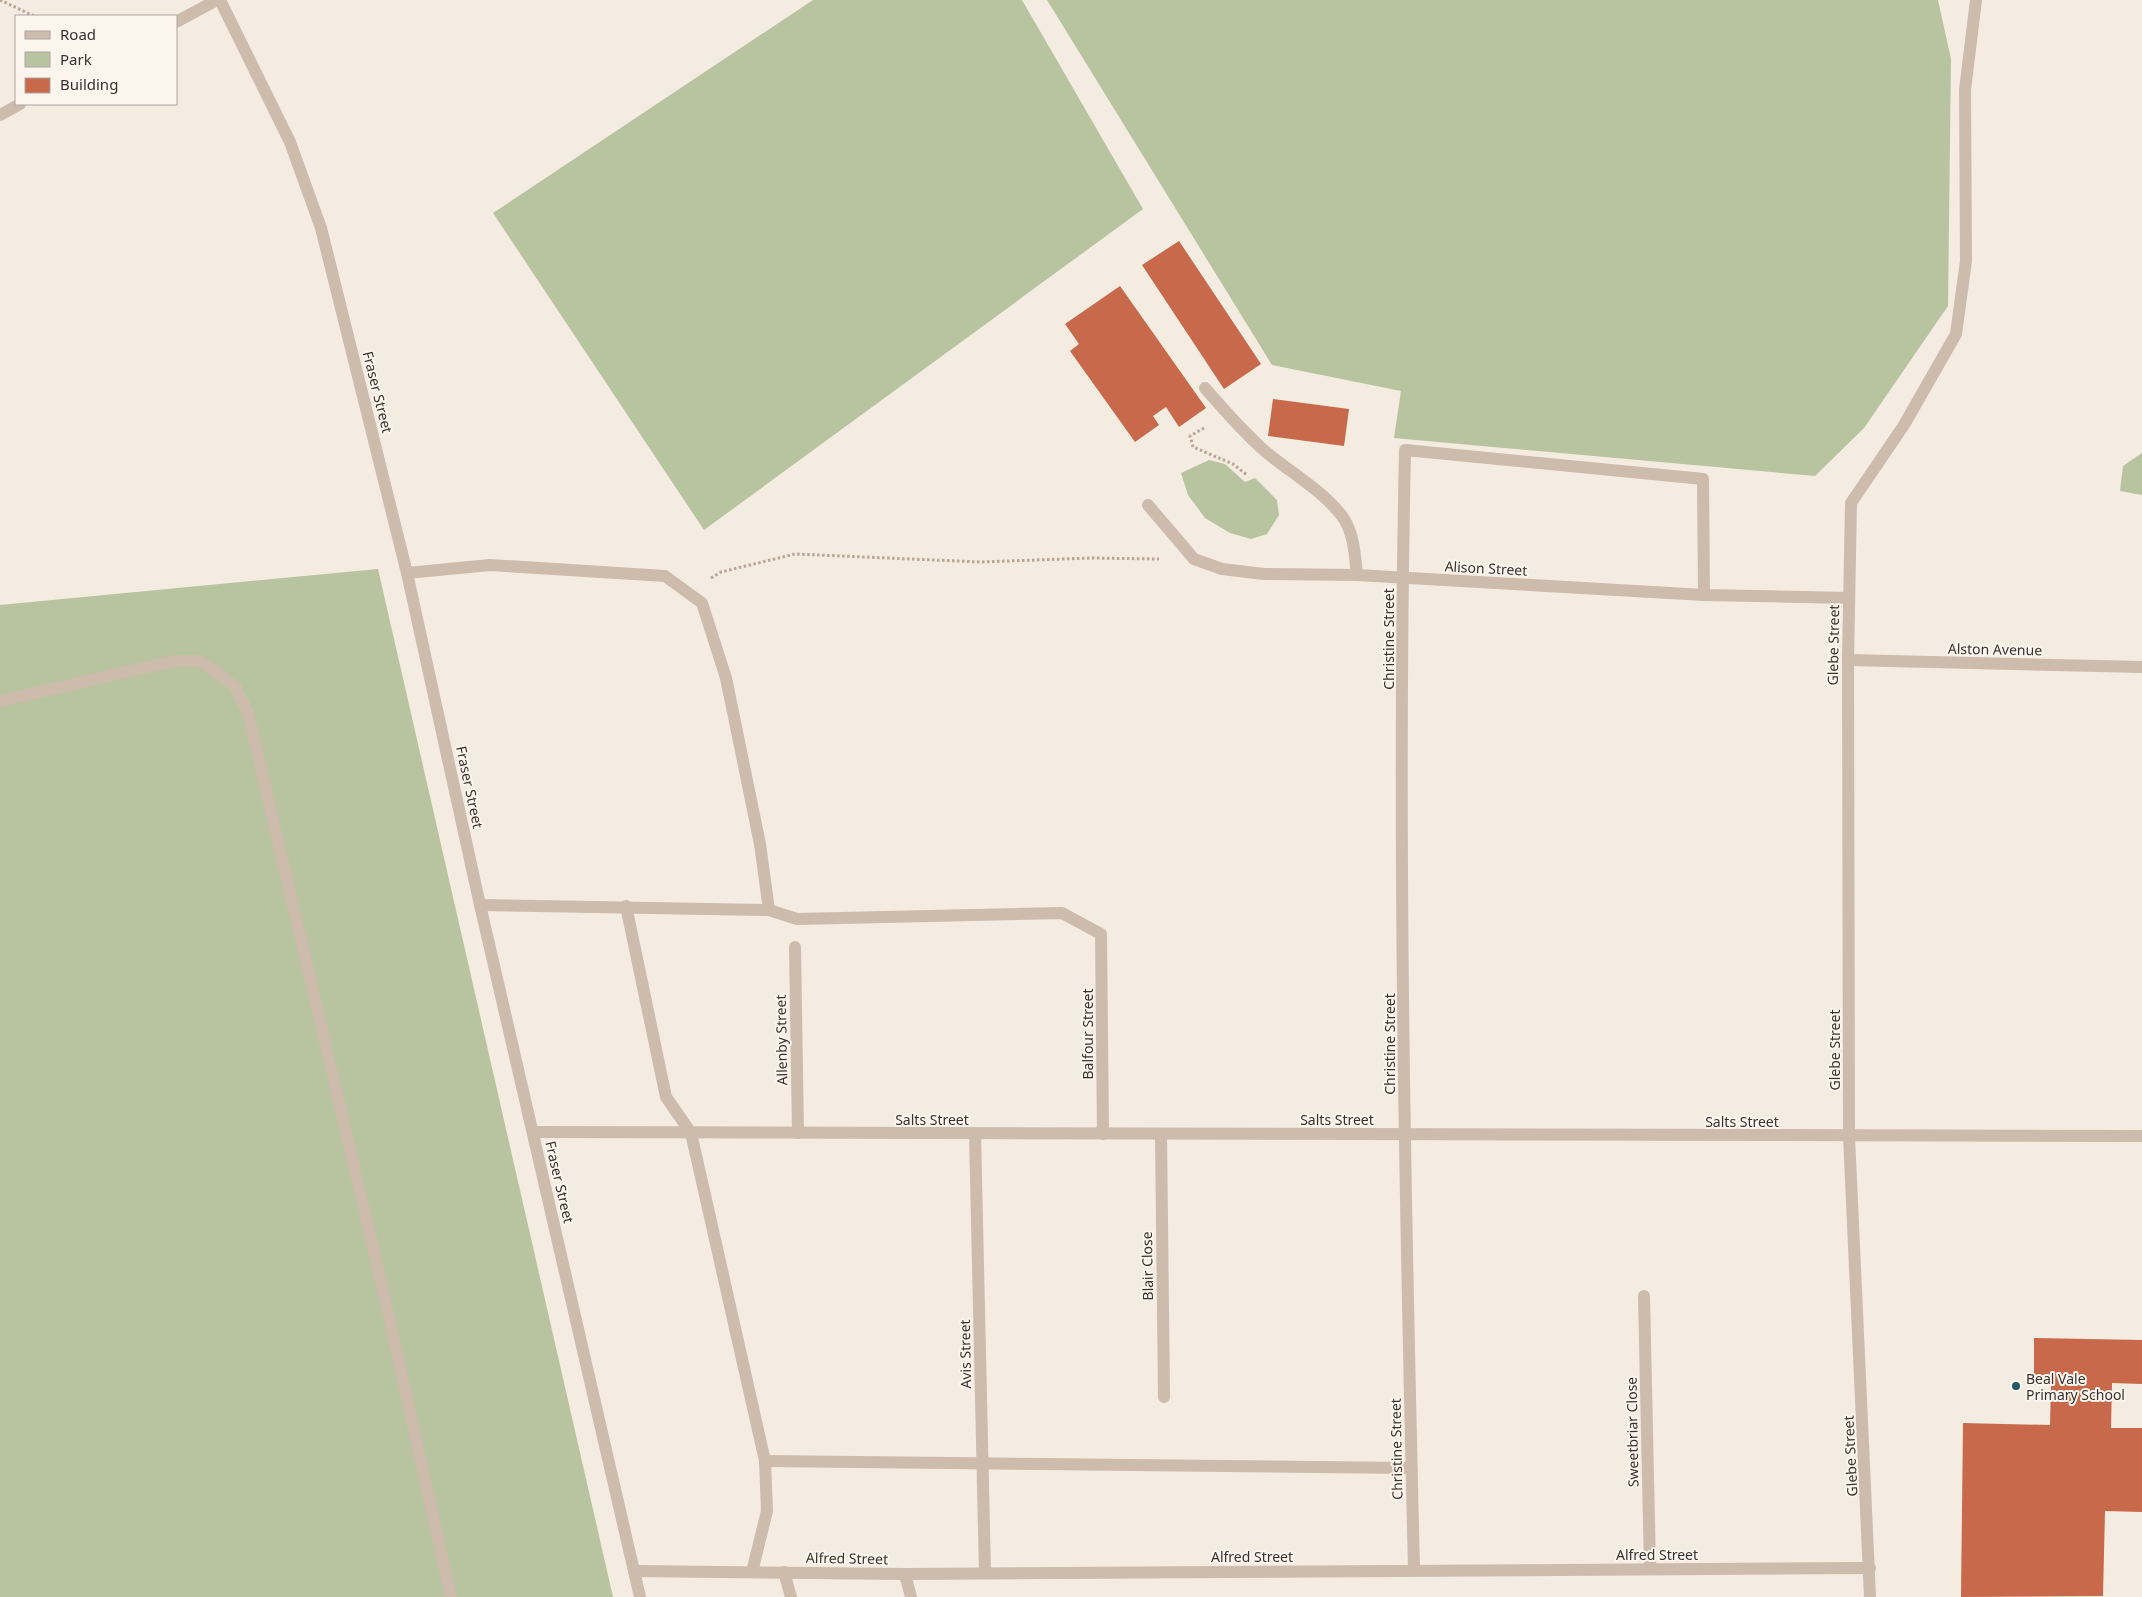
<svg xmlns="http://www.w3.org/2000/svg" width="2142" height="1597" font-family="'Noto Sans',sans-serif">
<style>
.green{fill:#b8c4a0}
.building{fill:#c8694b}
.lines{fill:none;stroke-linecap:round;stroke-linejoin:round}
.path{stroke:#b9a596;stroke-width:3;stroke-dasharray:2.5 2.5;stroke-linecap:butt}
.minor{stroke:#cdbbac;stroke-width:12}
.poi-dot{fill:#1f5a5e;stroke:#fbf5ee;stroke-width:2}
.labels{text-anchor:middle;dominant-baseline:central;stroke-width:4;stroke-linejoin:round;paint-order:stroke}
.street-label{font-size:14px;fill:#3b302b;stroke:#fbf5ee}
.poi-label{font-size:14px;fill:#3b302b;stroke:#fbf5ee;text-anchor:start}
</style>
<rect width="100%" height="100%" fill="#f4ebe1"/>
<!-- green -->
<g class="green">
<polygon points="813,0 1022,0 1143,209 704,530 493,213"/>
<polygon points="1047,0 1938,0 1951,59 1948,306 1864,428 1815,476 1394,438 1401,391 1272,365"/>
<polygon points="2142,453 2142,495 2120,491 2123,466"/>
<polygon points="1209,460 1225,464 1245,482 1255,478 1277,500 1279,515 1267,534 1251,539 1230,533 1205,518 1188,495 1181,473"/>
<polygon points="378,569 613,1597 0,1597 0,605"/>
</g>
<!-- building -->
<g class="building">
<polygon points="1179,241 1261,364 1224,389 1142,265"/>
<polygon points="1120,286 1206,408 1179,427 1166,407 1153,416 1159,425 1135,442 1070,351 1079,344 1065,324"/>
<polygon points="1273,399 1349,409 1344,446 1268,436"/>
<polygon points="2034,1338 2142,1340 2142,1384 2112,1383 2111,1428 2142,1428 2142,1512 2105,1511 2103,1596 1961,1597 1963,1423 2050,1425 2051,1385 2034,1385"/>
</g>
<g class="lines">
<!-- path -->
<g class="path">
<polyline points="0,0 34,16"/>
<polyline points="1204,428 1190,436 1193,447 1233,464 1247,475"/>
<polyline points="711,578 721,572 795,554 980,562 1091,558 1159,559"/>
</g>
<!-- minor -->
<g class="minor">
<polyline points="220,0 290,142 321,228 407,573 480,905 640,1597"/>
<polyline points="176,22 217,0"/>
<polyline points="0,115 20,104"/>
<path d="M 1205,388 C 1224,410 1244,433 1266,452 C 1291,473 1322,490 1342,516 C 1354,532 1355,556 1357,575"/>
<polyline points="1148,505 1194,559 1222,569 1264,574 1357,575 1704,595 1849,598"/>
<polyline points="407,573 490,565 665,576 702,603 726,678 760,844 769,910"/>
<polyline points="1848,660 2142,667"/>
<polyline points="0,701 174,661 199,661 217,672 235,687 248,713 386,1303 451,1597"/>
<polyline points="480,905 769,910 797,919 1062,913 1101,934 1103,1134"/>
<polyline points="626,906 666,1097 691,1133 765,1461 767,1511 752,1572"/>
<polyline points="795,947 798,1133"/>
<polyline points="533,1132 2142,1136"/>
<polyline points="975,1134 985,1573"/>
<polyline points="1161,1134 1164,1397"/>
<polyline points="1644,1296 1650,1568"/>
<polyline points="765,1461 1411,1468"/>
<path d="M 1414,1569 C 1405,1196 1397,823 1405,450 L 1703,479 L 1704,595"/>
<polyline points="634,1571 905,1574 1870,1568"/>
<polyline points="784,1572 791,1597"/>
<polyline points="905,1574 911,1597"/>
<polyline points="1870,1597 1849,1136 1848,660 1851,503 1904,425 1956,334 1966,261 1965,90 1976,0"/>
</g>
</g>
<!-- markers -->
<circle class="poi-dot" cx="2016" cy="1386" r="5"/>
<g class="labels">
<!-- street labels -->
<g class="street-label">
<text transform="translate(378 392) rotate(76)">Fraser Street</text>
<text transform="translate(1486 568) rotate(3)">Alison Street</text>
<text transform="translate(1388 639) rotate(-90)">Christine Street</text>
<text transform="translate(1833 645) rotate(-89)">Glebe Street</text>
<text transform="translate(1995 649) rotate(1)">Alston Avenue</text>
<text transform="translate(470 787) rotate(78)">Fraser Street</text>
<text transform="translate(1087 1034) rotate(-90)">Balfour Street</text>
<text transform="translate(781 1040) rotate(-91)">Allenby Street</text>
<text transform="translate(1389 1044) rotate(-90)">Christine Street</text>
<text transform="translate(1834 1050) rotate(-90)">Glebe Street</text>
<text x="932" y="1119">Salts Street</text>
<text x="1337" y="1119">Salts Street</text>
<text x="1742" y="1121">Salts Street</text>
<text transform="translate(560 1182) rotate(77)">Fraser Street</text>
<text transform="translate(1147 1266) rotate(-91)">Blair Close</text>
<text transform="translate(965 1354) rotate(-91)">Avis Street</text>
<text transform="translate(1632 1432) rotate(-91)">Sweetbriar Close</text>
<text transform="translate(1396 1449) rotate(-91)">Christine Street</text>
<text transform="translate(1850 1456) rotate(-93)">Glebe Street</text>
<text x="1657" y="1554">Alfred Street</text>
<text x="1252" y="1556">Alfred Street</text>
<text transform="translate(847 1558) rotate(1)">Alfred Street</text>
</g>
<!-- poi labels -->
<g class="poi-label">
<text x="2026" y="1378">Beal Vale<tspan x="2026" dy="16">Primary School</tspan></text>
</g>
</g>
<!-- legend -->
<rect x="15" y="15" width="162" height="90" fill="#fbf5ee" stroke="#aea6a0"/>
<rect x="25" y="31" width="25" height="8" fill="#cdbbac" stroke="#aea6a0"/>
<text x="60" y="40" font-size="15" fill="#3b302b">Road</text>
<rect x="25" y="52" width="25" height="15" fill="#b8c4a0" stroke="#aea6a0"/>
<text x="60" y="65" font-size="15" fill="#3b302b">Park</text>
<rect x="25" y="78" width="25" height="15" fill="#c8694b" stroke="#aea6a0"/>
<text x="60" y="90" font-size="15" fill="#3b302b">Building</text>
</svg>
